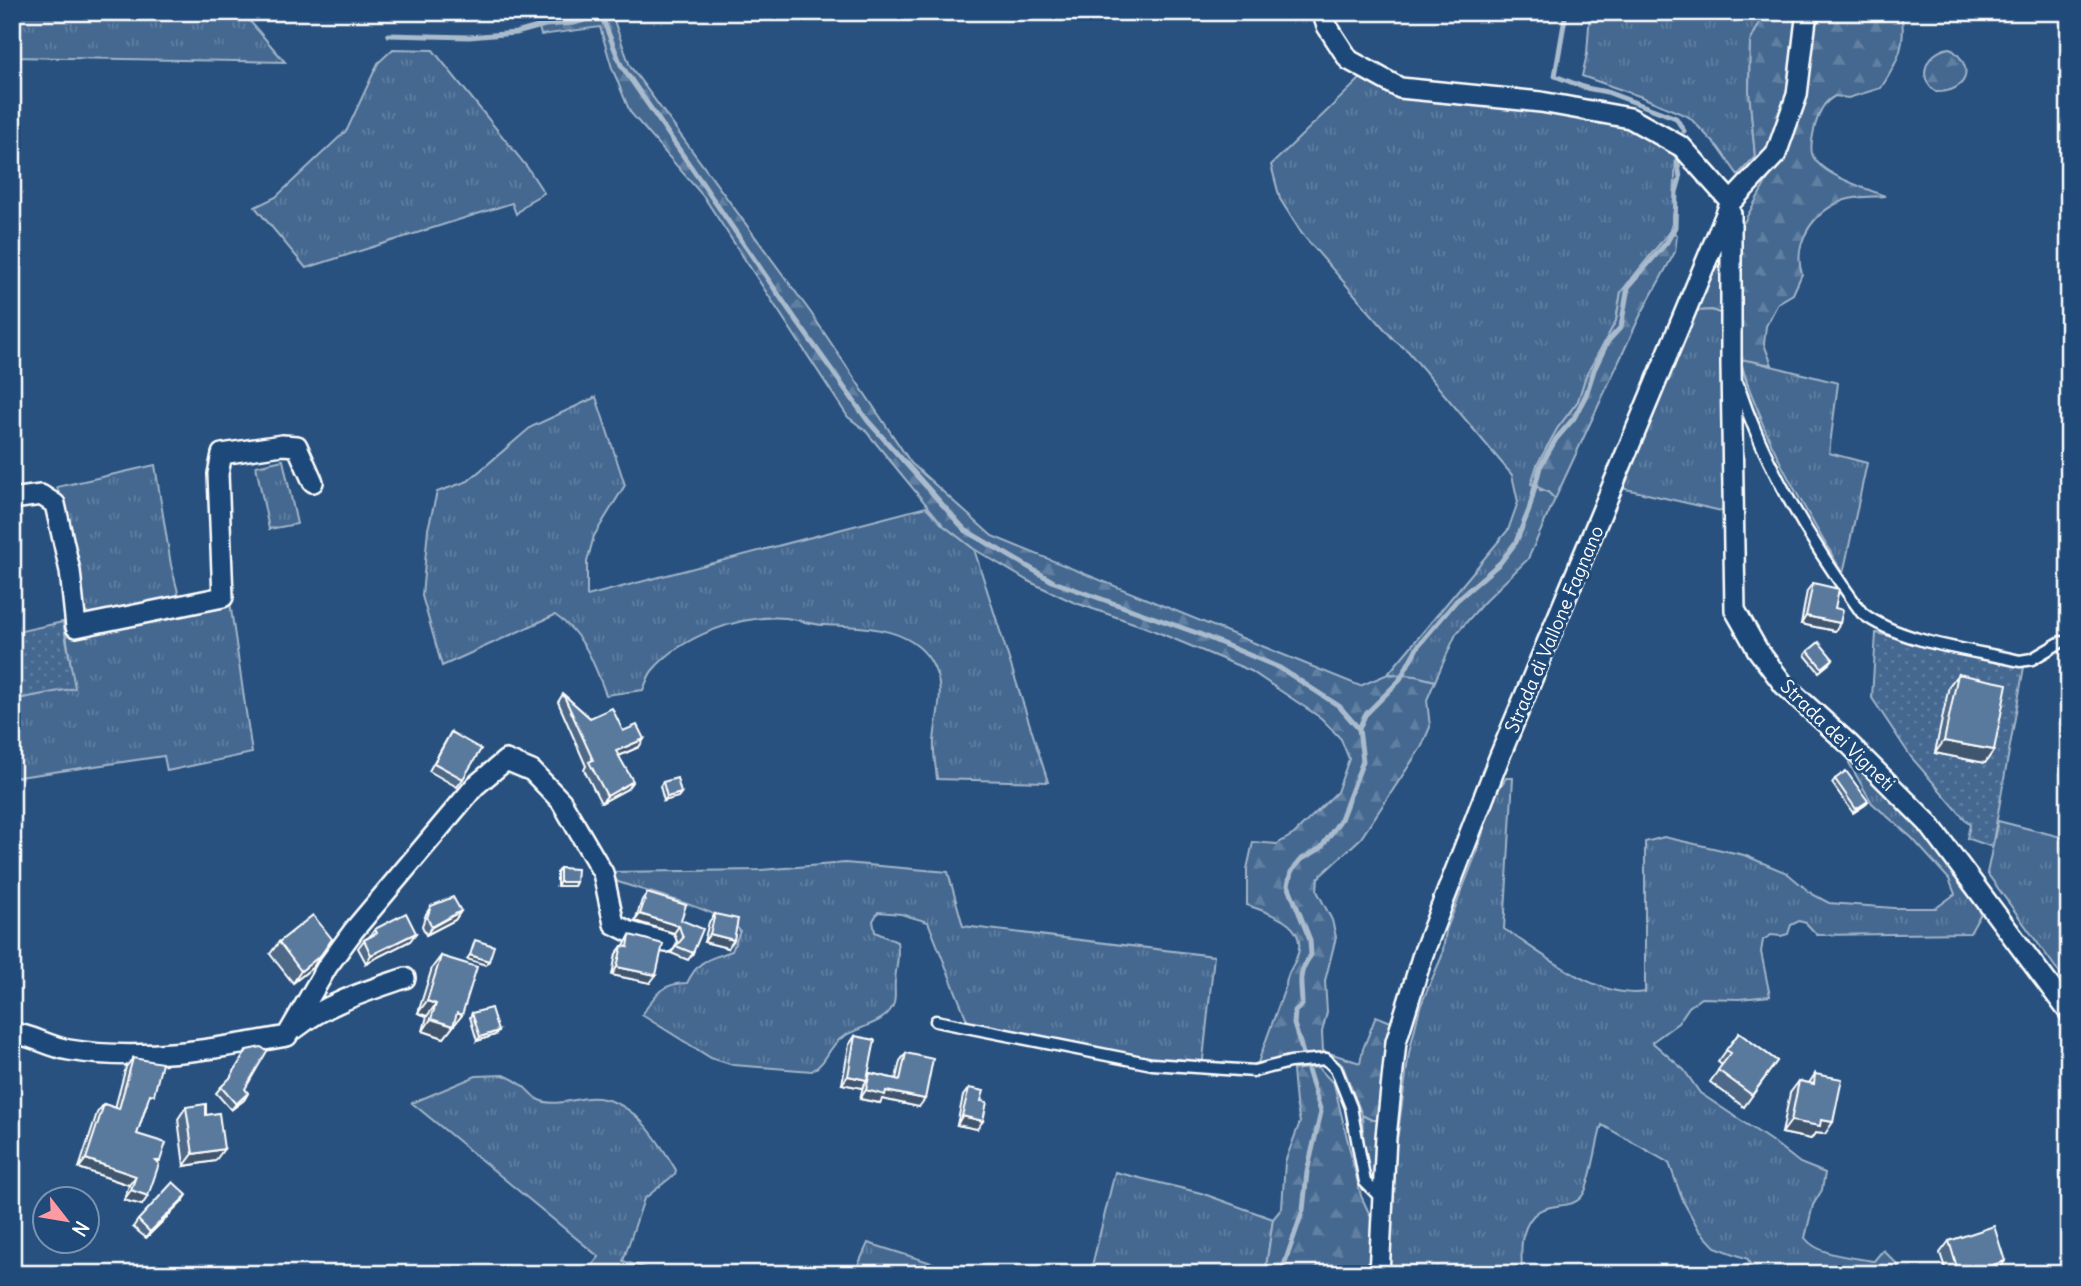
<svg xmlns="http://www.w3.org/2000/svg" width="2081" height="1286" viewBox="0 0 2081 1286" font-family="Delius,sans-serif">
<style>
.grass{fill:url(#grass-tufts);stroke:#a2b4c8;stroke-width:2}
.forest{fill:url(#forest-firs);stroke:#a2b4c8;stroke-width:2}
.park{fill:url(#park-dots);stroke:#a2b4c8;stroke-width:2}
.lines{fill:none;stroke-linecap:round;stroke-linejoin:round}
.stream{stroke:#aabbcd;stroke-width:5}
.lane-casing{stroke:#fff;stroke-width:15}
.street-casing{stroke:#fff;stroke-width:24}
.lane{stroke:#1f4a7a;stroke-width:10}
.street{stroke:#1f4a7a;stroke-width:19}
.wall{fill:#4d6987;stroke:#fff;stroke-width:2}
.shaded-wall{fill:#3f556e;stroke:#fff;stroke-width:2}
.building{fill:#5a7a9d;stroke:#fff;stroke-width:2}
.labels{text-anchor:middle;stroke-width:6;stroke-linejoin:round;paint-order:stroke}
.street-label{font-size:19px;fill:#fff;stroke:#1f4a7a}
</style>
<defs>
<pattern id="grass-tufts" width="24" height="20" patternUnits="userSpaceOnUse" patternTransform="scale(1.75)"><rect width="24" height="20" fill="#446890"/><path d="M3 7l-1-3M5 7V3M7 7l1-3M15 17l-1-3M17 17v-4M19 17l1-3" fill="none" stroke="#607fa1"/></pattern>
<pattern id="forest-firs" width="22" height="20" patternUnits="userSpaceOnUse" patternTransform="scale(1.75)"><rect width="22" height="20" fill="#446890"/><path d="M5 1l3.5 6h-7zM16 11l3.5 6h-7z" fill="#607fa1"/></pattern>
<pattern id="park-dots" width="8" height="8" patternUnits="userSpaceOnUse" patternTransform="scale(1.75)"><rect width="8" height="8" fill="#446890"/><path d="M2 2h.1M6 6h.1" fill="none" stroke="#607fa1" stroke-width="1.8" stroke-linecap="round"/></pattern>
</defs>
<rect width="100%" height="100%" fill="#28517f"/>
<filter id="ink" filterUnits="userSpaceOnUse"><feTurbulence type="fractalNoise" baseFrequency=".0143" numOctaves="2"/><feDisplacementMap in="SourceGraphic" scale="14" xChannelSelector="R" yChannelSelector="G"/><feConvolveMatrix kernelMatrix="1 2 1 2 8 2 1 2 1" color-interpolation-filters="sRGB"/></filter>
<g filter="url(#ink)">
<path class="grass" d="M12,12H242L285,62L12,57Z
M1590,12H1771L1762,18L1750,42L1749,90L1755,157L1738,175L1718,147L1689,117L1642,97L1582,76L1587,54Z
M393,49L433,50L527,167L544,193L530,201L516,214L512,203L306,268L255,207L276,197L347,130L378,63Z
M1366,73L1632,122L1676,148L1674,209L1671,230L1621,292L1616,321L1586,376L1578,401L1557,429L1540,490L1548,492L1555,499L1528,559L1484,602L1456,634L1435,681L1415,676L1388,674L1508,530L1518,502L1512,475L1408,351L1394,340L1302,234L1280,199L1271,165Z
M1712,310L1722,314L1730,513L1617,487L1691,311Z
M1740,358L1838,383L1829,453L1867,463L1843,574C1803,505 1760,436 1740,358Z
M596,397L625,485L594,536L587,562V596L926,507L943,525L974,549L1048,782L937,779C936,767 933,754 934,742C936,710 948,690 930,660C908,625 858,627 823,625C810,624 799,620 786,618C742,614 681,636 652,671C648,676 646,684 643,690L606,695C594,663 584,634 555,615L442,666L422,596L428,529L437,492L468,481L531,427Z
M283,460L297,524L269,529L256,466Z
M155,465L171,565L180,600L83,622L75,548L57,487Z
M230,602L252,753L167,771L164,756L12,778V700L74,688L66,634Z
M1849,752L1926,830L1984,908L1970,933L1817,935L1806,923L1799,921L1791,925L1788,934L1781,936L1771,935L1763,940L1761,952L1770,996L1739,999L1701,998L1689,1007L1678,1023L1652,1042L1684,1070L1700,1093L1776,1144L1800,1163L1825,1173L1822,1190L1813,1205L1805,1238C1819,1256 1852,1257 1874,1261L1883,1250L1898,1265V1274H1753L1748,1259L1715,1247L1699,1230L1683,1201L1669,1163L1602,1125C1596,1143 1592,1179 1584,1193C1570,1218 1535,1190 1523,1236C1520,1247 1522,1262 1522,1274H1384L1395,1154L1409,1053L1420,1007L1442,956L1446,931L1476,854L1495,795L1506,778H1513L1504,929C1543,954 1598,1000 1645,992V842L1664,837L1744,855L1787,873L1812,894L1829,903L1894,908H1936L1955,894L1949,879L1912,838L1872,803L1849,763Z
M1998,821L2069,839V986L1987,873Z
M845,863L948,872L963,926L1214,956L1202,1069L969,1025L928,922L901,914L878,912L873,921L875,932L897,942C900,957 896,966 895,981C894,988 896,996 894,1003C887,1025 856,1026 840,1039C827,1050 827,1062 812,1071L733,1065L711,1058L642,1015C655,995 661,983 687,983C699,959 707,960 732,951L740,931C728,912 643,891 618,882L609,872L761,870Z
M504,1075C511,1078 517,1081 523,1086C528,1090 533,1097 539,1100C554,1107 573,1099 588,1098C631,1095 657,1138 676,1170L675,1174L644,1199L623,1261L662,1274H585L599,1257L412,1103L476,1076Z
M1362,1115L1372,1120H1383L1377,1186L1365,1168Z
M1115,1172L1201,1193L1273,1219L1265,1274H1090Z
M868,1243L967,1274H854Z"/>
<path class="forest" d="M590,12H611L630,66L811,313L911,463L992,536L1360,686L1388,674L1415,676L1435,681L1427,700L1430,727L1422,746L1361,838L1318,878L1317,891L1332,920L1336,937L1325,981L1327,1012L1322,1032L1323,1051L1360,1063L1363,1049L1376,1016L1396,1024L1383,1120H1372L1362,1115L1342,1064L1329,1058L1255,1071L1286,985C1287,972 1291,971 1296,959C1311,925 1272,914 1247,905V869L1253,842L1277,844L1294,834L1337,792L1349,759L1341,739L1321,718L1251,671L1145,627L1073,602L1028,581L974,549L943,525L865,430L848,417L704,197L630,112L612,68L600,27L541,35L538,24Z
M1771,12H1808L1781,126L1759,165L1738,175L1755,157L1749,90L1750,42L1762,18Z
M1815,12H1901C1907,44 1898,62 1881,88L1848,98L1835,96C1822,103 1819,113 1815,126C1813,134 1810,146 1812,153C1816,173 1867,189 1885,196C1872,197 1857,196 1845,200C1814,211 1792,242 1802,274L1793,294L1778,303L1766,326L1764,344L1772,365L1740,359L1747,384L1761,417L1745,416L1727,387L1722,314L1712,310L1691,311L1705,283L1724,258L1780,157Z
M1950,48C1976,67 1968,92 1936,92C1915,77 1927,51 1950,48Z
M1671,230L1677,235L1675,252L1640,316L1555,499L1548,492L1531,484L1537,465L1557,429L1578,401L1586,376L1616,321L1621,292Z
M1318,1067L1334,1084L1361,1196L1377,1230L1375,1274H1265L1273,1219L1282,1208L1285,1162L1300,1122L1296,1103L1293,1070Z"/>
<path class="park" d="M63,622L75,688L12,700V633Z
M1876,633L2024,667L1992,847L1967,838L1970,825L1911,757L1872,698Z"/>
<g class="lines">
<path class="stream" d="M600,12L621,65L796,320L868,421L965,530L1054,582L1197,633L1280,668L1339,706L1359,729
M1566,12L1555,76L1586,88L1607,92L1676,118L1684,131
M388,35L469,37L516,33L545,25L574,23L602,15
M1281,1274L1303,1210L1307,1172L1321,1112L1294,1024L1295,1011L1302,1005C1302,983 1296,975 1311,955L1310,940L1288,885L1291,872L1302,859L1321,848L1341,819L1363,761L1359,729L1365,715L1399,681L1418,646L1457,600L1500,563L1516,542L1529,510L1540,467L1556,439L1574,418L1586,395L1594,370L1608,341L1621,327L1628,287L1667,242L1675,227L1676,192L1680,178L1677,157"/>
<defs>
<path id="lane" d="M1738,385C1765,467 1811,543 1862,613C1901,643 1972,650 2020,661L2032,659L2061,642
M936,1021L1152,1064L1254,1071L1290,1062L1326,1059L1336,1069L1351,1107L1365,1182L1382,1199"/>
<path id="street" d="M1322,12L1327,26L1349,60L1400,88L1541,102L1630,118L1682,147L1731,202
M1731,214V365L1735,610L1757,649L1784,685L1850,745L1928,823L2069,1012
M12,499L41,495L55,504L70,571L76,627L223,597L218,474L222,454L282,445L297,446L313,482
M296,1028C327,1003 367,991 405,978
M12,1033C32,1035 49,1047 69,1050C142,1062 215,1049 287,1036L327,967L354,930L475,786L506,760L532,771L561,801L603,873L614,924L630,932L666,942
M1379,1274L1386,1137L1396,1042L1423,954L1499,758L1731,202L1776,154L1797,95L1806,19L1811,12"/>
</defs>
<use href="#lane" class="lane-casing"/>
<use href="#street" class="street-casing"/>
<use href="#lane" class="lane"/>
<use href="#street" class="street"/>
</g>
<path class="wall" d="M1813,583L1835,608V631L1801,624L1807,591Z
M1808,651L1833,659L1830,663L1819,672L1805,655Z
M1958,674L1994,750L1985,763L1935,753L1949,686Z
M563,694L590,718L644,739L639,747L619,756L627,789L601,803L584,770L586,766L558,702Z
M451,732L463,779L457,787L429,771Z
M1835,779L1868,801L1865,805L1853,813L1832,783Z
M663,782L681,793L678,797L664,801L660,786Z
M560,868L576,882L574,886H557V872Z
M647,893L681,920L693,953L688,960L671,953L678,944L674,933L635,921L642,900Z
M431,906L461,911L455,920L426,935L422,926L426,914Z
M715,914L728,948L704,942L709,922Z
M375,929L416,933L410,941L366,963L358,948L364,940L369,937Z
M630,935L650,983L612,975L616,954L622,946H624Z
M279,942L313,967L293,983L270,954Z
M441,956L462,1015L444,1038L423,1031L427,1016L418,1013L432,968Z
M472,1013L495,1035L477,1041L470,1017Z
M1739,1033L1777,1061L1744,1107L1710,1082L1722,1065L1718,1062Z
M855,1036L868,1075L870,1073L896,1079L900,1061L906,1053L919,1107L882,1099L880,1103L860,1099L863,1086L862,1088L842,1084L849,1045Z
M247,1050L245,1089L248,1093L244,1100L231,1110L216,1093L221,1087L229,1080Z
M133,1058L147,1104L137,1134L158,1164L142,1205L124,1200L129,1185L79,1168L97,1113L104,1104L115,1108L126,1067Z
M1815,1074L1825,1134L1815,1133L1811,1139L1782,1133L1790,1093L1799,1081L1809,1083Z
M969,1088L977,1129L957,1125L963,1096Z
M186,1107L206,1115L215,1161L184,1166L178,1119Z
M187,1195L182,1202L146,1238L133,1227L138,1220Z
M1949,1241L1997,1273L1947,1274L1940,1253Z"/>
<path class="shaded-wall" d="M1806,616L1840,623L1835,631L1801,624Z
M644,739L639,747L611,759L616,751Z
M1944,741L1994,750L1985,763L1935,753Z
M633,781L627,789L601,803L607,796Z
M681,793L678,797L664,801L667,797Z
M1868,801L1865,805L1853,813L1856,809Z
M560,882H576L574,886H557Z
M461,911L455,920L426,935L432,927Z
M640,914L679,926L674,933L635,921Z
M416,933L410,941L366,963L371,955Z
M710,934L734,940L728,948L704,942Z
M321,955L313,967L293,983L301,971Z
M470,955L489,961L486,965L467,959Z
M617,967L656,975L650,983L612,975Z
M427,1001L436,1004L427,1016L418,1013Z
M457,1013L462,1015L444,1038L423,1031L431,1019Z
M498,1031L495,1035L477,1041L480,1037Z
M848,1076L867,1080L862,1088L842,1084Z
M866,1090L886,1091L925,1099L919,1107L882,1099L880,1103L860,1099Z
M248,1093L244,1100L231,1110L236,1104Z
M962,1116L983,1121L977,1129L957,1125Z
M1821,1120L1833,1122L1825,1134L1815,1133L1811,1139L1782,1133L1791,1121Z
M224,1149L215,1161L184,1166L193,1154Z
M86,1159L136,1176L129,1185L79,1168Z
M131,1190L148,1196L142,1205L124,1200Z
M187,1195L182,1202L146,1238L150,1232Z
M2005,1261L1997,1273L1994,1274H1966Z"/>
<path class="building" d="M1813,583L1839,589L1835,608L1843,610L1840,623L1806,616Z
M1819,642L1833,659L1822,668L1808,651Z
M1958,674L2007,684L1994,750L1944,741Z
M563,694L590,718L612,708L623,731L637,725L644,739L616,751L633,781L607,796L589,762L593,760Z
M451,732L481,749L463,779L434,763Z
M1846,771L1868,801L1856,809L1835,779Z
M677,778L681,793L667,797L663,782Z
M560,868L577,869L576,882H560Z
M647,893L686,905L681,920L703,929L693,953L676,946L683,938L679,926L640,914Z
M453,897L461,911L432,927L427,918L431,906Z
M406,913L416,933L371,955L364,940L377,933L375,929Z
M715,914L738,919L734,940L710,934Z
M313,915L332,939L321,955L301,971L279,942Z
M630,935L663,944L656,975L617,967L622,946L628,947Z
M475,940L494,946L489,961L470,955Z
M441,956L477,967L462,1015L457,1013L453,1026L431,1019L436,1004L427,1001Z
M491,1008L498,1031L480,1037L472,1013Z
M1739,1033L1777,1061L1752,1095L1718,1070L1731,1053L1726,1050Z
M855,1036L875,1040L867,1080L848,1076Z
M261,1047L267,1051L245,1089L248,1093L236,1104L221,1087L230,1078L247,1050Z
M906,1053L933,1059L925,1099L886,1091L885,1095L866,1090L870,1073L900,1080Z
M133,1058L162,1063L154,1095L150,1094L137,1134L166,1143L160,1161H156L159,1164L148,1196L131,1190L136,1176L86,1159L104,1104L119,1109Z
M1815,1074L1842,1079L1833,1122L1821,1120L1820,1126L1791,1121L1799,1081L1814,1084Z
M969,1088L984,1091L981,1101L987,1102L983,1121L962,1116Z
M206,1104V1115L219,1113L224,1149L193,1154L186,1107Z
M173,1182L187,1195L150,1232L138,1220Z
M1994,1226L2005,1261L1966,1274H1959L1949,1241Z"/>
</g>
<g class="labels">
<g class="street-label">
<text transform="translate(1554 629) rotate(-67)" y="7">Strada di Vallone Fagnano</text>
<text transform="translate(1838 735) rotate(44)" y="7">Strada dei Vigneti</text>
</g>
</g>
<rect width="2081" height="1286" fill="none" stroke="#1f4a7a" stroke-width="42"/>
<rect x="21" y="21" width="2039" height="1244" fill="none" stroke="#fff" stroke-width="2.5" filter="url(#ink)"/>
<g transform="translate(66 1220) rotate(121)"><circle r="33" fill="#1f4a7a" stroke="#7992af" stroke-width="2"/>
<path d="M0-5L12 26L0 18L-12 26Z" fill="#ff9aa2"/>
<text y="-10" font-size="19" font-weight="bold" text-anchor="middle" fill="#ffffff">N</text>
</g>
</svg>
